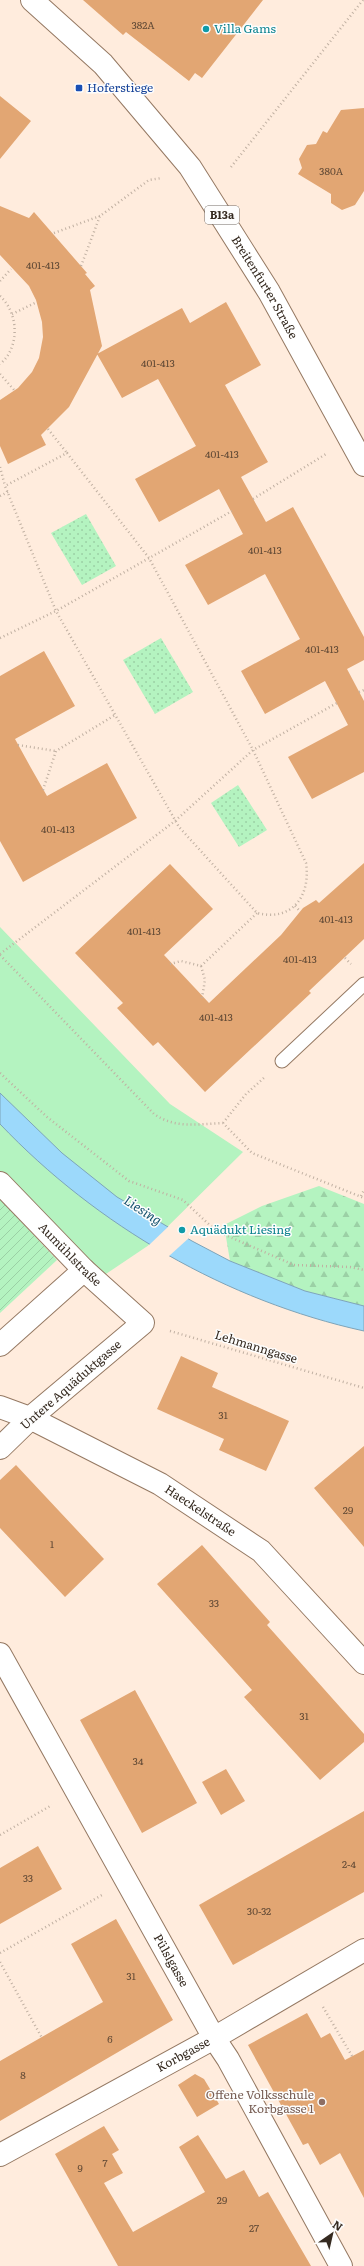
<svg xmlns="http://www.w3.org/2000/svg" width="364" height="2266" viewBox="0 0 364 2266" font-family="Literata,serif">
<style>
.grass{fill:#b4f3c0}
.forest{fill:url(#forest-firs)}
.park{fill:url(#park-dots)}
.garden{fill:url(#garden-furrows)}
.water{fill:#9cd9fb;stroke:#7da4b9}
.pier{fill:#ffecdd}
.building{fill:#e2a673}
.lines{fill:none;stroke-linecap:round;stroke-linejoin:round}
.service-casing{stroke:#957963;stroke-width:15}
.minor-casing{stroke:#957963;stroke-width:24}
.primary-casing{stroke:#957963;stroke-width:24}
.path{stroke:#c0b0a2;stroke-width:2.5;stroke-dasharray:1 3;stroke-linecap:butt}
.service{stroke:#fff;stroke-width:13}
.minor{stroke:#fff;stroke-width:22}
.primary{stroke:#fff;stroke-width:22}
.culture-dot{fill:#0f9aa8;stroke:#fdfdfd;stroke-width:1.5}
.transit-dot{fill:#1a4fb4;stroke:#fdfdfd;stroke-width:1.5}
.education-dot{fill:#8d6e63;stroke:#fdfdfd;stroke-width:1.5}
.labels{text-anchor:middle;stroke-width:3;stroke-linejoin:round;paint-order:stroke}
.number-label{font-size:10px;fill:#604935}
.shield{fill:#fdfdfd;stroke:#716962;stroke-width:1}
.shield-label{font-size:11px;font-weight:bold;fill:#352a20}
.culture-label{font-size:12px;fill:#0d838f;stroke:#fdfdfd;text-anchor:start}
.transit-label{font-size:12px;fill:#164399;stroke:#fdfdfd;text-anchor:start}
.street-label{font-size:12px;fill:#352a20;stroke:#fdfdfd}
.education-label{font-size:12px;fill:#785e54;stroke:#fdfdfd;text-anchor:end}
.water-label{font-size:13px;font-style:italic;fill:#14526e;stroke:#fdfdfd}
</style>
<defs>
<pattern id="forest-firs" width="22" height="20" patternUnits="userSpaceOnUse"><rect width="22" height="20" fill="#b4f3c0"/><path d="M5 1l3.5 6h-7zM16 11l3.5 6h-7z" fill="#9bd0a5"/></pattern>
<pattern id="park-dots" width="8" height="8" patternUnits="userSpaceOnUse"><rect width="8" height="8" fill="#b4f3c0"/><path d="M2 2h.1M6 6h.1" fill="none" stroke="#9bd0a5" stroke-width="1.8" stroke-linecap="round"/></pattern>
<pattern id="garden-furrows" width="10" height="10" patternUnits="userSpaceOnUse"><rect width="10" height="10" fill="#b4f3c0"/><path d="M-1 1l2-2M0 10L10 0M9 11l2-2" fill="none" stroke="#9bd0a5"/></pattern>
</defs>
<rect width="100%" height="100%" fill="#ffecdd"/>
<path class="grass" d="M0,927L170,1104L243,1152L149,1245L97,1280L0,1183Z"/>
<path class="forest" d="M319,1186L364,1204V1306L305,1291L230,1261L224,1225L262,1206Z"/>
<path class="park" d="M86,514L116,566L82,585L51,533Z
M161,638L193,692L155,714L123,660Z
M238,785L267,830L239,847L211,803Z"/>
<path class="garden" d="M0,1199L57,1260L0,1313Z"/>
<path class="water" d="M0,1093L62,1153L117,1197L192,1241L230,1261L305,1291L364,1306V1331C227,1301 97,1226 0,1124Z"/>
<path class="pier" d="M170,1225L190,1237L168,1257L148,1246Z"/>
<path class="building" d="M83,0H263L202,78L195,73L189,81L126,32L123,35Z
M0,96L31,121L0,159Z
M364,108V191L355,205L342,210L331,203V194L298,174L302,168L299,159L307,145L316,144L323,131L327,133L341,110Z
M0,206L29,218L34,212L87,273L85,274L95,286L90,290L102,346L69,407L41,435L46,445L8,464L0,446V400L18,388L32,372L39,358L43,337L42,322L36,300L29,286L0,255Z
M226,302L261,365L225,385L268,462L241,477L266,522L293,507L364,637V660L347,669L364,701V772L312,799L288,757L348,725L325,681L265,714L241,671L300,639L265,574L208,605L185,565L243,534L219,489L159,522L135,479L196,446L158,379L122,398L97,354L182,308L190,323Z
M44,651L75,706L15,739L31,768L47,796L107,763L137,818L23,882L0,841V676Z
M364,863V939L309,991L311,993L205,1092L158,1042L153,1046L117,1008L123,1003L75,953L170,864L213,909L164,955L209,1003L281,935L303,908L316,900L319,903Z
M181,1356L218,1373L212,1387L289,1421L266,1471L219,1450L224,1439L157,1409Z
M364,1446V1547L314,1488Z
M16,1465L104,1559L65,1597L0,1528V1480Z
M202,1545L270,1622L267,1625L364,1734V1742L320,1780L244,1697L252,1690L157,1584Z
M135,1690L197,1803L142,1833L80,1720Z
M226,1769L245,1801L221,1815L202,1782Z
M364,1811V1892L233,1965L199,1905Z
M38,1846L62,1889L0,1924V1868Z
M116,1919L173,2020L0,2121V2061L103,2002L71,1944Z
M307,2013L321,2038L330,2033L345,2060L364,2050V2198L340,2153L320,2165L308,2143L303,2145L248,2045Z
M195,2074L204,2079L219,2104L197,2117L178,2085Z
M104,2126L119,2150L112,2154L123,2173L104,2183L133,2232L205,2192L179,2147L198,2135L226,2179L244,2170L259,2197L268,2192L311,2266H118L55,2154Z"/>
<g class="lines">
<defs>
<path id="service" d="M282,1061L364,984"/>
<g id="minor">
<path id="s1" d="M0,1183L84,1270L143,1323L36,1413L0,1448"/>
<path d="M0,1345L84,1270"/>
<path id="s2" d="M0,1407L30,1418L160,1484L261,1551L364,1663"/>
<path id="s3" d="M0,1654L214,2038L228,2059L341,2266"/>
<path id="s4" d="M0,2155L214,2038L364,1950"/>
</g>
<g id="primary">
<path id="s5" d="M32,0L103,64L190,167L269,292L364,465"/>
</g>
</defs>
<use href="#service" class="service-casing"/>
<use href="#minor" class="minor-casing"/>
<use href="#primary" class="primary-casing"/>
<path class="path" d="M231,167L363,0
M54,233L100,216
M81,266L100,216L149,180L162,178
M0,281L11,269
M0,296C19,313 20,348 0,364
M12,314L37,302
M0,374L15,391
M48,429L67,453
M67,453L149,558L253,750L306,863C311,896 292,922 257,913L179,827L56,611L5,486Z
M0,467L5,486
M0,496L8,492
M253,499L326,454
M0,638L56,611L232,511
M359,692L364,690
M18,745L56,751
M43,790L56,751L115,715
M295,906L300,911
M0,954L175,821L253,750L337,703
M0,955L154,1114C176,1129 197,1124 223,1123L252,1153L364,1198
M345,958L351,964
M170,964L181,961L201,966L257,913
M201,966L205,980L202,998
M0,1073L47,1117L129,1181L183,1200L216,1231L294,1265L350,1267L364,1270
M223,1123L246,1094L266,1076
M361,1196L364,1190
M170,1331L364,1388
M0,1835L52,1805
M0,1953L102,1895
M0,1962L42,2038
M323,2007L352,2056"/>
<use href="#service" class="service"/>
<use href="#minor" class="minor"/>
<use href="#primary" class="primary"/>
</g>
<g class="culture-dot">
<circle cx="206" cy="29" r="4"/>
<circle cx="182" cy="1230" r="4"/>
</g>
<rect class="transit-dot" x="75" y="84" width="8" height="8" rx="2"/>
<circle class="education-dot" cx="322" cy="2102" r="4"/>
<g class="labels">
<g class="number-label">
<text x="143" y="29">382A</text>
<text x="331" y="175">380A</text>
<text x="43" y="269">401-413</text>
<text x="158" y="367">401-413</text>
<text x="222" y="458">401-413</text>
<text x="265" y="554">401-413</text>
<text x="322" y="653">401-413</text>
<text x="58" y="833">401-413</text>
<text x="336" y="923">401-413</text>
<text x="144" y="935">401-413</text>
<text x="300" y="963">401-413</text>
<text x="216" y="1021">401-413</text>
<text x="223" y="1419">31</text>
<text x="348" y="1514">29</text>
<text x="52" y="1548">1</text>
<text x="214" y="1607">33</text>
<text x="304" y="1720">31</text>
<text x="138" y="1765">34</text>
<text x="349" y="1868">2-4</text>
<text x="28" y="1882">33</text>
<text x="259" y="1915">30-32</text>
<text x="131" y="1980">31</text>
<text x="110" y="2043">6</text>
<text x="23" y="2079">8</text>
<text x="105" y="2167">7</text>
<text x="80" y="2172">9</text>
<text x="222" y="2204">29</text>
<text x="254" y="2232">27</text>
</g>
<rect class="shield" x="205" y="206" width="34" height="18" rx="3"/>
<g class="shield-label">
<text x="222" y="219">B13a</text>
</g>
<g class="culture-label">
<text x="214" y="33">Villa Gams</text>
<text x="190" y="1234">Aquädukt Liesing</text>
</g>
<g class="transit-label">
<text x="87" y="92">Hoferstiege</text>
</g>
<g class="street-label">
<text dy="4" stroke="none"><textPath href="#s5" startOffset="372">Breitenfurter Straße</textPath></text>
<text dy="4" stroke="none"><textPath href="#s1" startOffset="100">Aumühlstraße</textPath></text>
<text transform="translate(256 1347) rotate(17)" y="4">Lehmanngasse</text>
<text transform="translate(71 1385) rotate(-41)" y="4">Untere Aquäduktgasse</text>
<text dy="4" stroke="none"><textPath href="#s2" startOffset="226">Haeckelstraße</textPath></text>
<text dy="4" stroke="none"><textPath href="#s3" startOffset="351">Pülslgasse</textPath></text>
<text dy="4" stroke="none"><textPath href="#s4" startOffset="209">Korbgasse</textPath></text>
</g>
<g class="education-label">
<text x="314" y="2099">Offene Volksschule<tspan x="314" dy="14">Korbgasse 1</tspan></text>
</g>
<g class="water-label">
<text transform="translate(143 1210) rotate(33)" y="5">Liesing</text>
</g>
</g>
<g transform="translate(332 2234) rotate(34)" stroke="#fdfdfd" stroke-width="3" paint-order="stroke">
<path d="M0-3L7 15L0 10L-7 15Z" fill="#352a20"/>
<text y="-6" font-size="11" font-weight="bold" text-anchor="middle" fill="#352a20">N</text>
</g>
</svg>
